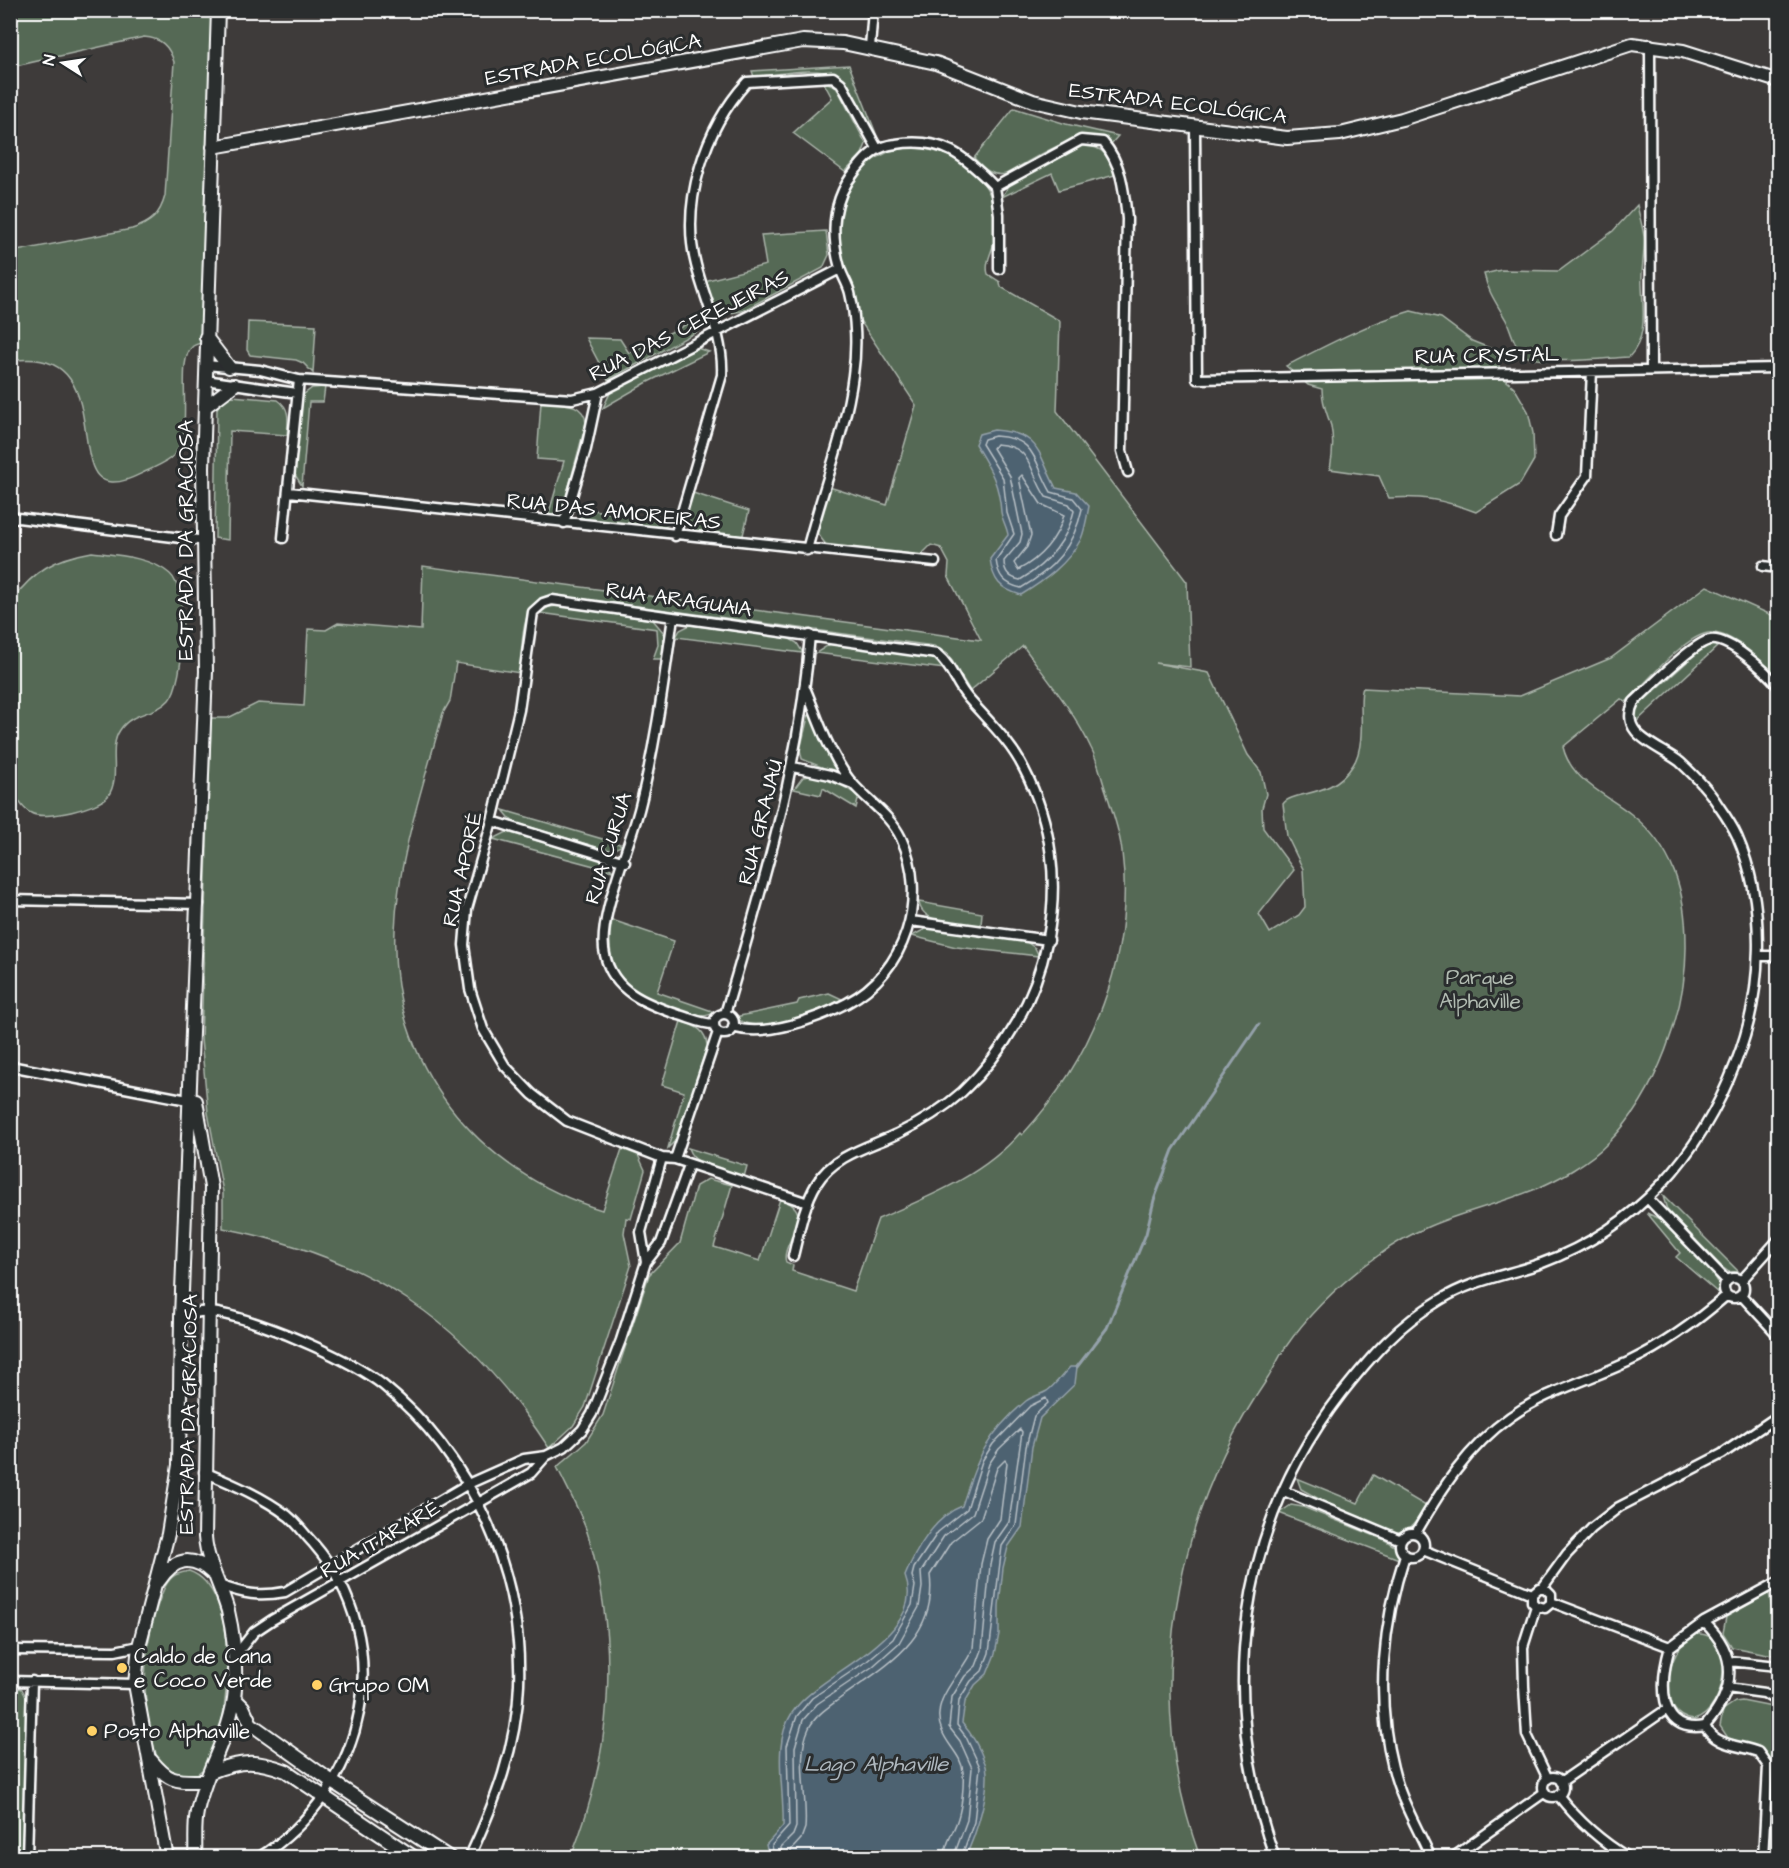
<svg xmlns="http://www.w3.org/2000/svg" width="1789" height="1868" viewBox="0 0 1789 1868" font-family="'Architects Daughter',sans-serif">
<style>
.green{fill:#556954;stroke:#aab4aa;stroke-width:1.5}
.water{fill:#4d6271;stroke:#94a1aa;stroke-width:1.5}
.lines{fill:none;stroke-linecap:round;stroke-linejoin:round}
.shore{stroke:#b8c0c6;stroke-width:1.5}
.stream{stroke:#94a1aa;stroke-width:3}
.street-casing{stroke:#fff;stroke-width:13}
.secondary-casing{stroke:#fff;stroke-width:16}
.street{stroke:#2a2d2e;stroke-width:8}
.secondary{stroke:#2a2d2e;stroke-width:12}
.poi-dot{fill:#ffd166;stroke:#2a2d2e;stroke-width:2}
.labels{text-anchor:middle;stroke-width:6;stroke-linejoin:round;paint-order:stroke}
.street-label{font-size:21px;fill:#fff;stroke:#2a2d2e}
.park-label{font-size:21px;fill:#b2bcb2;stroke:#2a2d2e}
.poi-label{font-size:21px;fill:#fff;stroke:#2a2d2e;text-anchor:start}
.water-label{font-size:22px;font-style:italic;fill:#afb8bf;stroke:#2a2d2e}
</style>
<rect width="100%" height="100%" fill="#3e3b3a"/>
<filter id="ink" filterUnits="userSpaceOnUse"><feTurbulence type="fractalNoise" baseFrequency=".0167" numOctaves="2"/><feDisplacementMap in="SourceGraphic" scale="12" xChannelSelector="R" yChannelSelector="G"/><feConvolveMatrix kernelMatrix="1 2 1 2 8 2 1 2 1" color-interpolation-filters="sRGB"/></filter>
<g filter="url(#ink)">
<path class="green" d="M10,11H220L205,341C202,343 196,344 193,346C173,362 197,432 173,456C167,462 157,466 149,470C137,475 125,483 111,482C64,479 116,344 11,361V252L132,229C151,223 160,215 165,196L174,62C169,46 161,38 144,37L11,67Z
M849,65L877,136C865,125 859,106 852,91C836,59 783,74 754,77L752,71Z
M823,81L835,86L839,92L866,144L862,154L845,172L793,133L832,98Z
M1014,108L1066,124L1118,136L1111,144C1084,122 1033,160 1006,174C992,177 984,169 974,158Z
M1082,146C1103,145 1110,157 1115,175L1059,190L1052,173L1002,197L1010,184Z
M907,148C956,147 1001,180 996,234C995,247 984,262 988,274L1000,282L1001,287L1060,321L1057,411L1187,582L1190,667L1155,663L1209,673L1248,755L1261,772L1266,794L1262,808L1263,828L1294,870L1259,914L1270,933L1299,915L1305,907L1303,869L1287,836L1283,804C1292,790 1332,799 1353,765C1368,742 1357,698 1363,688L1520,696L1611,658L1707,586L1778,618V676C1763,662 1730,630 1708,633C1683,637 1645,684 1626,702L1621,699L1563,747C1571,781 1606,794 1631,814C1673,847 1686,892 1686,944C1687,1010 1656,1095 1609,1142C1590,1162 1558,1180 1533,1190C1478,1212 1428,1218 1379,1255C1344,1280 1309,1313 1285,1348C1278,1358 1274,1369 1268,1378C1172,1518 1141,1696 1200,1857H571C612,1755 620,1644 589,1538C582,1514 568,1490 557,1467L586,1442L603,1415L649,1275L680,1243L696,1186L708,1179L732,1185L714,1247L760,1261L780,1199C821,1212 779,1243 786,1262L793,1265L792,1271L853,1291L878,1219C928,1197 983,1176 1020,1133L1022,1135C1092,1060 1135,956 1122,852C1120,831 1112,811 1106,791C1101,777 1098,761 1091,748C1074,711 1047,679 1023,646L970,691L948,654L934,646L554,595C518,599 523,645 520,673L456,663L450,701L443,713C424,784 398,856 395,930C389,1064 477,1172 602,1210L622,1149L638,1155L645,1170L631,1219L626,1218L624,1233L631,1266L585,1407L573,1426L549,1448C466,1321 371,1257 223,1228V1192L208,1113L201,1039L211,718H228L258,703L304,706L308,629L326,630L338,623L421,630L423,566L981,640L948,576L949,563L941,548L931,545L920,556L827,546L817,533L829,487L887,505L916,405L859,319L839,243L838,213L848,185L867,163L890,151Z
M1637,205C1639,215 1643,227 1644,237C1645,253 1641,269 1642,285C1643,310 1648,337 1629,357C1609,358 1535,366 1522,354C1513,344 1512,332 1506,320C1497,304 1488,292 1484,274L1501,270L1559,271L1613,231Z
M826,231L829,255L823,268L742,311L725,314L713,308L704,281L766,265L761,235Z
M1411,311L1441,318L1472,341L1492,349L1497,356L1501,376L1514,387L1528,411L1533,433L1534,460L1520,484L1476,512C1444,500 1424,496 1389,498L1379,476L1330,469C1333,454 1334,441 1331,426C1327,413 1322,404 1322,389L1308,385L1286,366C1327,345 1366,324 1411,311Z
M705,315L700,330L608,380L586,338L620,339L629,353Z
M248,322L316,325L313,373L303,363L296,360L250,355L247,350Z
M697,348L709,352L646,383L603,408L611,391L689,349Z
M325,387L323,402H309L302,486L294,473L300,405L303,395L312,388Z
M232,396L278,400C291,409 288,421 287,435L230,431L228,540L215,538L217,409L221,401Z
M541,402C559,404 584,400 586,423L565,501L559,511L548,516L564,461L537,459Z
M693,493L749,511L742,539L697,532C683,521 688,508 693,493Z
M575,507L671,523L661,529L590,522L580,517Z
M92,552C116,555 151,557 170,574C189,590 185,681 169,700C156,715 132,711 120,730C107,749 122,776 108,796C99,808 44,821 31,813C20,808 15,793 11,784V601C35,570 53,559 92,552Z
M558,606L653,620L664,633L662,659H653L658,645L657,629L540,613L549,607Z
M690,625L788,638L797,643L803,653L676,637L680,630Z
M830,644L934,657L945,669L816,653Z
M1707,644L1719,645L1635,723L1634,715L1639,705Z
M809,713L827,751L843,776L802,759L800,750Z
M814,775L838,783L859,796L856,808L823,788L821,795L794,789L803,777Z
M503,810L623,845L612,850L603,849L513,822Z
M507,832L601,859L613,871L493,839Z
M919,902L982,913L981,925C963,923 922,926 919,902Z
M612,920L674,941L657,992L715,1012C703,1020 691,1014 679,1010C632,996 601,975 612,920Z
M927,928L1025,941L1035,948L1039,956L956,947L912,936Z
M829,993L842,999C820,1011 756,1038 735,1017L797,1004L799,1000Z
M681,1021C695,1026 706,1029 707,1046L678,1138L668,1148L684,1092L662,1085Z
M688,1148L747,1166L744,1177C726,1171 694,1168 688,1148Z
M1663,1196L1739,1272H1729L1722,1267L1667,1210Z
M1647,1213L1662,1220L1714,1275L1719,1284L1718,1293L1676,1257L1680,1253Z
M1373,1475L1426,1506C1416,1520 1411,1536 1391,1531L1320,1502L1321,1500L1301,1489L1297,1478L1358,1503Z
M1291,1505L1303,1507L1385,1540L1396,1547L1399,1559L1279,1513Z
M189,1571C241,1589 230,1713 213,1754C208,1766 200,1774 188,1779L161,1768C141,1717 140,1659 157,1607C161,1596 165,1581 175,1575C179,1573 185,1572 189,1571Z
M1769,1593L1778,1640V1656L1732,1647L1723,1633L1726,1617Z
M1695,1634C1736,1630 1729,1710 1694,1720C1654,1716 1665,1649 1695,1634Z
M11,1685L22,1689L27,1699L22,1857H11Z
M1742,1701L1772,1707L1778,1712V1857H1768L1772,1771C1768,1743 1749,1746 1728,1738L1720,1726L1723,1710L1735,1702Z"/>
<path class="water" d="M994,430C1042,433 1037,453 1056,488L1076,492L1089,506C1087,517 1085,530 1081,539C1068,564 1044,581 1021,595C1000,589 993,581 990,559L1008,535C1007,527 1002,520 1001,512C999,482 990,469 975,444L979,434Z
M1070,1367H1077L1075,1384L1040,1418L1032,1447L1022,1527L1008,1547L1003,1568L999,1606V1634L995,1654L987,1674L975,1685L965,1702L962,1723C972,1734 980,1749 985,1763C993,1784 975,1838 965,1857H769L766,1845L783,1826C785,1790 771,1745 792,1713C819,1671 929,1638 905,1576C915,1551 935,1516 962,1506C977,1458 986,1435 1026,1401C1033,1396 1040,1395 1047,1391C1055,1385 1062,1375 1070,1367Z"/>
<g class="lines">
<path class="shore" d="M995,436C1038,438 1033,462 1051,492L1073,498L1082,509C1074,546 1054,569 1021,588C1004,584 998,576 996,560L1014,534L1007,513L1003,478L982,444L984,439Z
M996,444C1034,446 1028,471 1046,497L1069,504L1074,511C1067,542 1047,564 1020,580C1009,578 1004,572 1004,561L1020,542L1022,534L1010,476L993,448Z
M1022,475L1041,504L1064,515C1058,538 1040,559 1018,570L1014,563L1027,547L1031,535L1019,478Z
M774,1858L772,1845L789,1826L787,1746L797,1716L812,1698L867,1661L893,1639L912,1605L915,1586L912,1576L914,1568L938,1532L967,1509L982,1461L993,1444L1030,1406L1046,1398L1048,1403L1034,1416L1026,1447L1016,1525L1002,1546L989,1653L982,1671L971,1681L959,1700L957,1725L966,1737L980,1767L974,1822L961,1858
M782,1858L781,1847L793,1835L796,1827L795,1747L803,1720L817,1704L872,1667L899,1643L919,1607L922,1587L921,1572L944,1536L973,1513L989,1464L999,1449L1020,1429L1022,1432L1009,1522L995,1542L990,1565L982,1650L976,1666L965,1676L952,1697L949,1727L960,1741L972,1768L967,1820L953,1858
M791,1858V1850L801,1839L805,1828C808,1797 795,1758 809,1728C815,1716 827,1708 838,1700C883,1667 938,1640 930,1575L951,1542L981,1518L997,1468L1005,1460L1007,1463L1000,1519L987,1539L981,1564L973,1648C963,1674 928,1699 942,1731C947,1745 962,1756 963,1772C964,1786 962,1805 958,1818C954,1832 945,1843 944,1858"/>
<path class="stream" d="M1077,1367L1107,1328L1146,1234L1154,1200L1173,1150L1259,1024"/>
<defs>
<path id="street" d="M1650,44L1651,370
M870,47L873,10
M1195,127L1197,379L1778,368
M995,187L999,214V269
M206,365L260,370L299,380L572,399L598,393L840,269
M205,380L297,393
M289,492L935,562
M10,517L206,541
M564,523L586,449L598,393
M1556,535L1559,516L1587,476L1592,371
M675,536L722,375C724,337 705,301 696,265C680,203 705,128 747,82L833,77L841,83L877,148
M283,538L299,380
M807,550C821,494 846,431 853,375C857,349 856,318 850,293C848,284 842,276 840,268C830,232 832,199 856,170C868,155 877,146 896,144C942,137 964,155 995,187L1081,140L1103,142C1122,164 1124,190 1127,219L1122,451L1128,472
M1763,566L1778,568
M673,617C664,680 656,743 640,806C631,844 596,920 605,955C613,992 647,1004 679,1015C690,1018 702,1024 714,1024
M793,767L830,775L853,784
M492,821L625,862
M10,900L199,904
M911,921L1049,940
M1758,956H1778
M725,1014C762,889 800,766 810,635
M714 1024a10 10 0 1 1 20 0a10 10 0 1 1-20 0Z
M733,1027C765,1038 819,1018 847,1003C906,972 929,897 901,838C890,815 869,802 853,784C845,775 838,763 833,753C822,734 815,711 806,690
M10,1066L193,1101
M675,1159L718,1032
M1649,1200L1727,1281
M793,1256C799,1232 804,1204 817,1183C834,1155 869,1147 897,1134C920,1123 943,1109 962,1092C1050,1010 1081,878 1024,769C1010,741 988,721 968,698C955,683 952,666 937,654L552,600L543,603L533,612L519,710L492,821L467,909L464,945L470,989L483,1029L505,1066L532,1094L567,1121L662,1158L675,1159L808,1203
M646,1262L641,1232L662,1158
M1724 1288a10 10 0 1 1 20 0a10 10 0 1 1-20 0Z
M1741,1281L1778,1240
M1741,1295L1778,1335
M181,1317C190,1314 199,1311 208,1312C234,1313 287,1334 311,1345C336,1356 361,1368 383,1385C471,1456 523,1571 519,1684C517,1746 495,1803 469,1858
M204,1472C233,1484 263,1497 288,1516C298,1524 305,1535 313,1543C400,1643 367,1790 258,1858
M1284,1491L1401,1540
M1400 1545a12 12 0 1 1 24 0a12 12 0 1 1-24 0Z
M1416,1533C1441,1489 1468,1447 1510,1417C1546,1391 1590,1380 1630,1361C1666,1344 1697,1321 1727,1295
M1423,1550L1532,1594
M1405,1555C1383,1622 1375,1698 1393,1768C1400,1799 1418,1829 1431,1858
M219,1585C243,1594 259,1597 285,1592L468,1484L524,1459L546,1456L564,1447L582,1430L592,1414L621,1340L646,1262L661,1243L689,1165
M1543,1587L1567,1554L1592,1528L1619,1507L1722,1454L1778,1416
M1551,1602L1670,1647
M1536,1606L1545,1608L1551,1603V1594L1545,1588H1539L1532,1594V1602L1536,1606L1523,1647L1524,1686L1527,1735L1548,1779
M1704,1622C1739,1655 1736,1690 1705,1726C1655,1735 1661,1678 1670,1647Z
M1704,1622L1778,1582
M10,1650L115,1651L139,1646
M235,1656L254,1632L272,1620L503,1489L531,1473L546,1456
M1729,1661L1778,1666
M10,1681L135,1684
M1727,1688L1764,1693L1778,1702
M1705,1726C1715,1746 1739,1745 1758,1752L1768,1766L1763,1858
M1543 1787a10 10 0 1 1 20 0a10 10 0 1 1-20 0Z
M1561,1782L1667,1709
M1558,1795C1579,1822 1600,1841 1629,1858
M27,1858L32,1681
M1275,1858C1217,1698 1237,1528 1342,1393C1372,1355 1398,1325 1440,1300C1472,1280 1508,1275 1542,1263C1637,1228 1700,1156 1736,1062C1763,994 1767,904 1737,836C1732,825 1725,815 1718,805C1709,790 1693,774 1680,762C1660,746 1617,735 1634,702C1648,689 1694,642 1710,640C1729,637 1767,672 1778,686
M1452,1858L1545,1792"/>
<path id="secondary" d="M213,147L803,41L843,43L936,63L1033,101L1081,112L1287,138L1340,134L1402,119L1632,44L1683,51L1778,81
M206,337L229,367
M205,407L234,385
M159,1581C174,1558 192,1554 213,1574
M234,1698L243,1707L251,1724L331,1781L450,1858
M151,1760C171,1784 176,1781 206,1781
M211,1772C242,1760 256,1760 286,1771L415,1858
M167,1858L135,1684L139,1646L168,1534L179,1465L181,1317L206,671L203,467L218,10
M195,1858C196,1843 194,1826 197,1812C205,1769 232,1734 235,1689C236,1663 234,1636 228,1611C221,1586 207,1563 205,1537L211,1187L196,1101"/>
</defs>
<use href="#street" class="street-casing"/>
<use href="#secondary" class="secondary-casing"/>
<use href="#street" class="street"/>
<use href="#secondary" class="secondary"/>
</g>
</g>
<g class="poi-dot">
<circle cx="122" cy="1668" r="6"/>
<circle cx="317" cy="1685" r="6"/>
<circle cx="92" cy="1731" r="6"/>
</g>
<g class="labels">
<g class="street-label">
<text transform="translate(593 59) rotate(-10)" y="7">ESTRADA ECOLÓGICA</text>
<text transform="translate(1178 103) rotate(7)" y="7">ESTRADA ECOLÓGICA</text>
<text transform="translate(689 325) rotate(-27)" y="7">RUA DAS CEREJEIRAS</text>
<text transform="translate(1487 355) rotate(-1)" y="7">RUA CRYSTAL</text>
<text transform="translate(614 511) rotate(6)" y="7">RUA DAS AMOREIRAS</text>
<text transform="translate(186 540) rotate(-90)" y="7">ESTRADA DA GRACIOSA</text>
<text transform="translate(679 599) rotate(8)" y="7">RUA ARAGUAIA</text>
<text transform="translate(760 822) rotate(-76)" y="7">RUA GRAJAÚ</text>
<text transform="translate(608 848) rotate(-73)" y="7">RUA CURUÁ</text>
<text transform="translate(462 869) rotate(-77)" y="7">RUA APORÉ</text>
<text transform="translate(188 1414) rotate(-89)" y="7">ESTRADA DA GRACIOSA</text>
<text transform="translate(380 1539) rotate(-30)" y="7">RUA ITARARÉ</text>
</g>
<g class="park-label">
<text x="1480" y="984">Parque<tspan x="1480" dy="24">Alphaville</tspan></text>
</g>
<g class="poi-label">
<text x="134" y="1663">Caldo de Cana<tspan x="134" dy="24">e Coco Verde</tspan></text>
<text x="329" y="1692">Grupo OM</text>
<text x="104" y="1738">Posto Alphaville</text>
</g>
<g class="water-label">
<text x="876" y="1771">Lago Alphaville</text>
</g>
</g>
<rect width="1789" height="1868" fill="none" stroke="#2a2d2e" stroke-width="36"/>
<rect x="18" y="18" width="1753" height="1832" fill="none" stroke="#fff" stroke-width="2" filter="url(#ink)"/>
<g transform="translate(63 63) rotate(282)" stroke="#2a2d2e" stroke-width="4.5" paint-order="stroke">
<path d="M0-4.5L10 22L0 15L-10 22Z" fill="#ffffff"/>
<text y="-9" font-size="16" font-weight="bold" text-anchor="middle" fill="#ffffff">N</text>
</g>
</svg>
